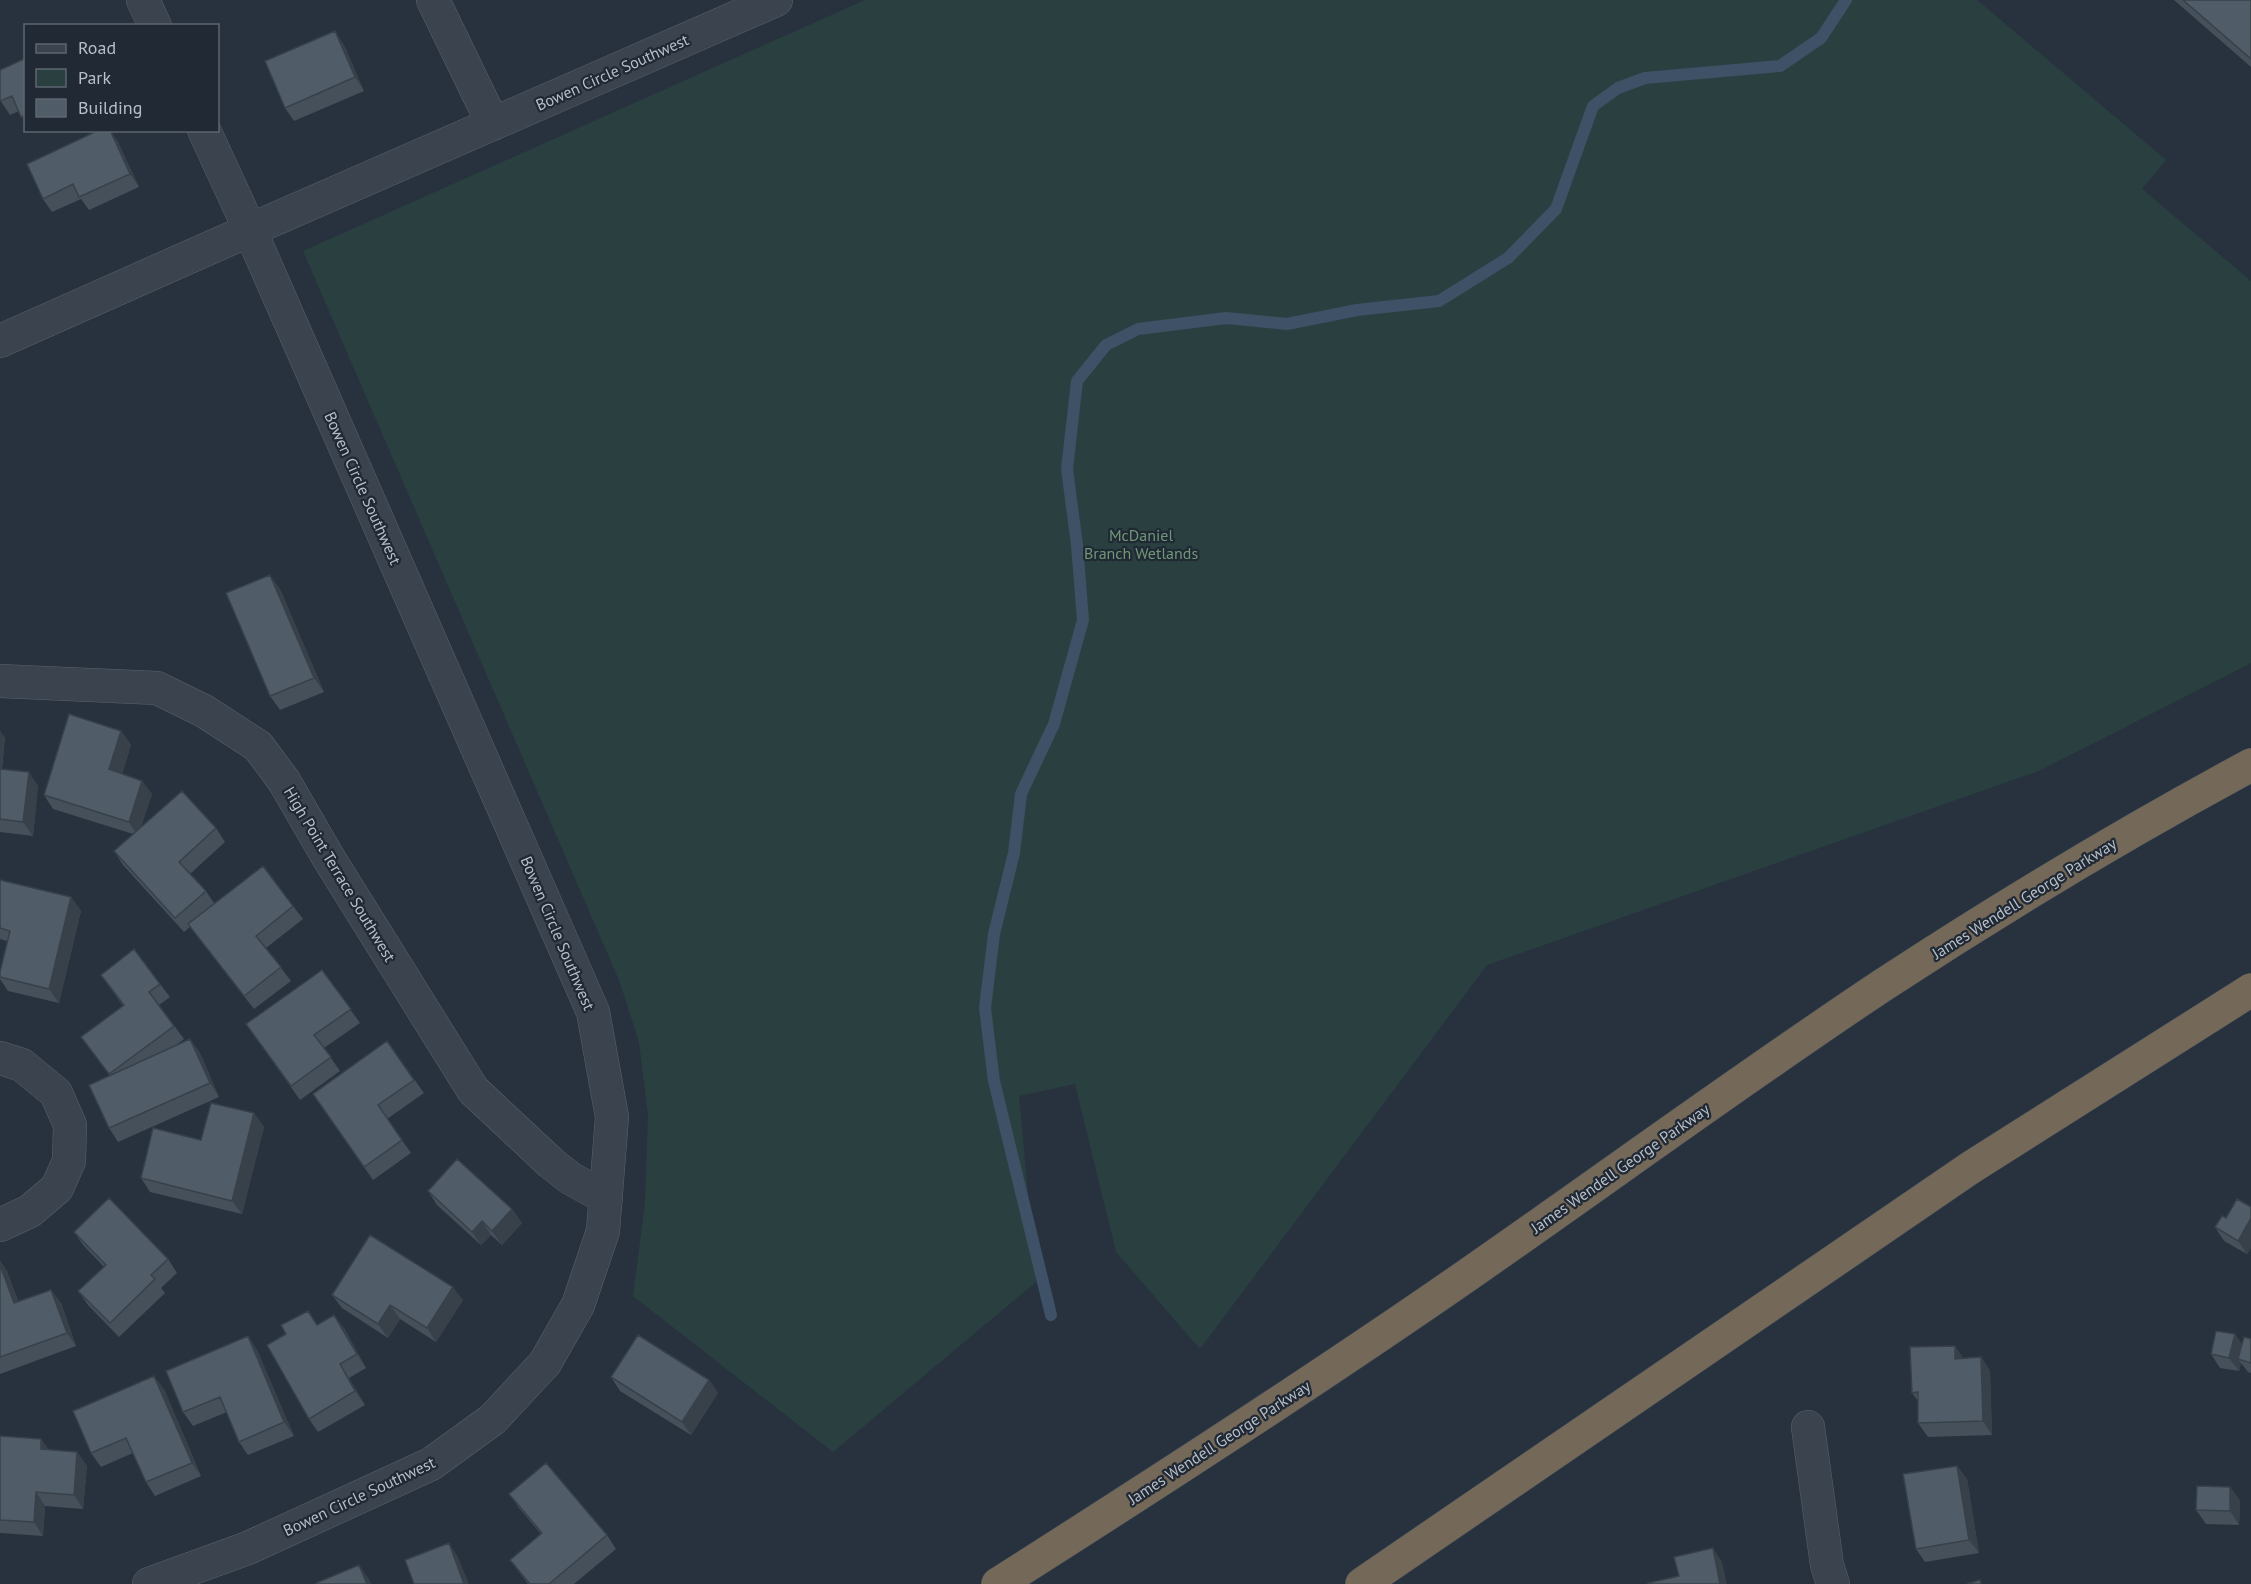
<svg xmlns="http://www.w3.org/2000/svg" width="2251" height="1584" viewBox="0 0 2251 1584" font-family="'PT Sans',sans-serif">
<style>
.green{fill:#2a4040}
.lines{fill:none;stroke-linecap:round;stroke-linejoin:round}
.stream{stroke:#3e5166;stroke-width:12}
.minor-casing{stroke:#59626c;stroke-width:34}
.highway-casing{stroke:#464f59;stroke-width:34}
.minor{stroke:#3b444e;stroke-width:33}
.highway{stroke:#746859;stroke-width:33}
.wall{fill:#45505a}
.shaded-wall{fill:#38414a}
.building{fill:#505d69;stroke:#38414a;stroke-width:1.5}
.labels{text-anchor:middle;stroke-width:4.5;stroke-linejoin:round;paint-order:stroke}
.street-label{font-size:16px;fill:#b7bfc9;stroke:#202934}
.park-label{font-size:16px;fill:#709877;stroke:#202934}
</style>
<rect width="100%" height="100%" fill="#27323e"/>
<path class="green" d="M865,0H1977L2166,160L2142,189L2251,281V663L2041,770L1487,965L1200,1349L1116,1252L1075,1084L1019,1096L1036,1282L833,1452L633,1296L645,1203L648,1115L639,1042L619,980L303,251Z"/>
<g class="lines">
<path class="stream" d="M1051,1315L994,1081L985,1008L994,934L1014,853L1021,794L1054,724L1083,620L1077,545L1067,469L1077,381L1106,345L1138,329L1226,318L1287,324L1357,310L1439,301L1508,258L1556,209L1593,106L1618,88L1645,78L1780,66L1821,38L1846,0"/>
<defs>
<path id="minor" d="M143,0L155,26
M433,0L493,124
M204,130L250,230L776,0
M0,341L250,230L593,1012L612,1117L603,1231L578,1305L545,1363L493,1419L431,1464L248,1548L149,1584
M0,681L157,688L204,711L258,746L284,781L328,857L473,1090L551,1163L570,1178L606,1198
M0,1058L22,1065L56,1093L70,1125L69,1161L57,1188L30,1211L0,1225
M1808,1427L1827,1565L1833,1584"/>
<path id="highway" d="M998,1584C1157,1483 1315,1381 1469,1274C1607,1178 1743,1078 1883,985C2002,907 2125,833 2251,765
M1362,1584L1970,1168L2251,990"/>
</defs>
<use href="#minor" class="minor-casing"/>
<use href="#highway" class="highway-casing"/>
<use href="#minor" class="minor"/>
<use href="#highway" class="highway"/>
</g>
<path class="wall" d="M2174,0H2251V67Z
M344,45L364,91L294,121L285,108Z
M26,58V123L19,111L10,115L0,100Z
M117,140L139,187L89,210L81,199L52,212L43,199Z
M280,589L324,692L280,710L270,696Z
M0,731L5,738L2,769L38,786L33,836L0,832Z
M121,731L131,745L122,774L142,781L152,794L141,827L216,828L225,842L190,874L206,891L214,903L293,906L303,919L266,948L291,981L254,1009L190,927L184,932L123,865L114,851L133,834L53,809L44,795Z
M0,880L71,897L81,911L59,1003L8,991L0,979V972L7,941L0,939Z
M322,970L360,1023L324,1048L340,1071L300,1100L246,1024Z
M101,975L160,984L170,997L159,1005L184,1039L174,1047L190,1039L200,1053L219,1097L118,1142L109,1128L110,1076L81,1037L123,1006Z
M387,1041L424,1093L387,1119L411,1153L373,1180L313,1094Z
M254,1113L264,1127L242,1214L150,1192L141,1178L201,1140Z
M428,1191L512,1209L522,1223L502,1245L491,1235L481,1245L437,1205Z
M2251,1207V1248L2247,1254L2224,1241L2215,1227L2226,1218Z
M74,1232L168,1259L177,1273L161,1288L165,1293L119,1337L88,1305L78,1291L104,1267L83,1245Z
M0,1261L7,1271L18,1301L51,1290L61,1303L76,1346L0,1374Z
M332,1295L463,1300L436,1342L400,1319L388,1338L342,1308Z
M317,1324L344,1328L366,1368L349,1378L365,1405L318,1432L309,1419Z
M2235,1334L2242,1345L2251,1339V1373L2248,1372L2241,1363L2239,1371L2220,1368L2211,1354Z
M248,1336L257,1350L294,1436L248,1455L239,1442L227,1412L193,1426L183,1412Z
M1981,1357L1990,1371L1992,1435L1928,1437L1918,1423V1401L1912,1393L1963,1358Z
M611,1377L709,1380L718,1393L691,1435L620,1391Z
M164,1389L201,1476L155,1496L146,1482L133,1453L101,1467L91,1453Z
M0,1436L41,1439L49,1450L77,1452L87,1466L83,1509L45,1506L43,1536L0,1533Z
M1957,1466L1967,1479L1979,1553L1925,1562L1916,1549Z
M509,1494L607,1535L616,1549L574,1584H528L510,1560L541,1534L519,1508Z
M2240,1500L2239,1525L2206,1524L2196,1510Z"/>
<path class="shaded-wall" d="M335,31L344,45L364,91L355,77Z
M110,130L117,140L139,187L130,174Z
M270,575L280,589L324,692L314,678Z
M0,731L5,738L0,782Z
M121,731L131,745L119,783L109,769Z
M29,772L38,786L33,836L23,822Z
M142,781L152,794L138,836L129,822Z
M71,897L81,911L59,1003L49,989Z
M190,1039L200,1053L219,1097L210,1083Z
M254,1113L264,1127L242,1214L232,1201Z
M512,1209L522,1223L502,1245L492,1231Z
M2251,1218V1248L2247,1254L2238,1241Z
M482,1221L491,1235L481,1245L472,1232Z
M0,1261L7,1271L23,1316L14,1303L0,1265Z
M453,1287L463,1300L436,1342L427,1328Z
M51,1290L61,1303L76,1346L67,1333Z
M390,1305L400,1319L388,1338L378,1324Z
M334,1315L344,1328L366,1368L357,1354Z
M2235,1334L2244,1348L2238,1359L2241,1363L2239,1371L2229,1358Z
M248,1336L257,1350L294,1436L284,1422Z
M1955,1346L1964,1359H1955Z
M1981,1357L1990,1371L1992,1435L1983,1421Z
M340,1364L349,1378L365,1405L355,1391Z
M154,1376L164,1389L201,1476L192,1463Z
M709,1380L718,1393L691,1435L682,1422Z
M41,1439L51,1453L41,1449Z
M77,1452L87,1466L83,1509L74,1495Z
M1957,1466L1967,1479L1979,1553L1969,1540Z
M2230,1487L2240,1500L2239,1525L2230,1511Z
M36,1492L45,1506L43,1536L34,1522Z
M449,1543L458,1557L469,1584H464Z
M1713,1548L1722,1562L1727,1584H1720Z
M359,1565L369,1579L371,1584H367Z"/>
<path class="building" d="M2183,0H2251V59Z
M335,31L355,77L285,108L265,61Z
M26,58V115L21,117L12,96L0,101V70Z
M99,130H110L130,174L79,197L73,184L43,199L27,164Z
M270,575L314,678L270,696L226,593Z
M69,714L121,731L109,769L142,781L129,822L44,795Z
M0,769L29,772L23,822L0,819Z
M182,791L216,828L179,862L206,891L175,918L114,851Z
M263,866L293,906L256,936L281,967L244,996L188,924Z
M0,880L71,897L49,989L0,977V972L10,931L0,928Z
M134,949L160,984L149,992L174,1026L109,1074L81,1037L124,1005L101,975Z
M322,970L351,1009L314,1035L331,1057L291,1086L246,1024Z
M190,1039L210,1083L109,1128L89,1085Z
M387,1041L414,1080L378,1105L402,1140L364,1167L313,1094Z
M211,1103L254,1113L232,1201L141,1178L153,1128L201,1140Z
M457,1159L512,1209L492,1231L482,1221L472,1232L428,1191Z
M109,1198L168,1259L151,1275L155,1279L110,1323L78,1291L106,1265L74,1232Z
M2237,1199L2251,1207V1218L2238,1241L2215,1227L2222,1216L2226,1218Z
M370,1235L453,1287L427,1328L390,1305L378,1324L332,1295Z
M0,1265L14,1303L51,1290L67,1333L0,1357Z
M308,1311L317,1325L334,1315L357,1354L340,1364L355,1391L309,1419L267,1345L286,1334L281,1325Z
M2216,1331L2235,1334L2229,1358L2211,1354Z
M638,1335L709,1380L682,1422L611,1377Z
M248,1336L284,1422L239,1442L220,1397L183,1412L166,1371Z
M2244,1337L2251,1339V1363L2238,1359Z
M1955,1346V1359L1981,1357L1983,1421L1918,1423V1392L1912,1393L1910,1347Z
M154,1376L192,1463L146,1482L126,1438L91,1453L73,1411Z
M0,1436L41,1439V1449L77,1452L74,1495L36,1492L34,1522L0,1520Z
M546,1463L607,1535L549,1584H530L510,1560L542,1533L509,1494Z
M1957,1466L1969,1540L1916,1549L1903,1474Z
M2197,1486L2230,1487V1511L2196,1510Z
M449,1543L464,1584H414L405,1560Z
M1713,1548L1720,1584H1648V1583L1679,1576L1674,1557Z
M359,1565L367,1584H316V1583Z
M1980,1580L1981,1584H1967Z"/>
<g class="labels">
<g class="street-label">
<text transform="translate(612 72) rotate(-24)" y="6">Bowen Circle Southwest</text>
<text transform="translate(363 488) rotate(66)" y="6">Bowen Circle Southwest</text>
<text transform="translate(340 874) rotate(59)" y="6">High Point Terrace Southwest</text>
<text transform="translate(2024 898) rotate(-32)" y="6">James Wendell George Parkway</text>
<text transform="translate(558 933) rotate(67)" y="6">Bowen Circle Southwest</text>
<text transform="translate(1620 1168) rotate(-35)" y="6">James Wendell George Parkway</text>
<text transform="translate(1219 1442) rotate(-33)" y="6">James Wendell George Parkway</text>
<text transform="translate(359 1496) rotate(-25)" y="6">Bowen Circle Southwest</text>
</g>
<g class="park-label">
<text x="1141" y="541">McDaniel<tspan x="1141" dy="18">Branch Wetlands</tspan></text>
</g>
</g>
<rect x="24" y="24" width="195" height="108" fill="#202934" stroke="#5c6570" stroke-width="1.5"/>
<rect x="36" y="44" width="30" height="9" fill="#3b444e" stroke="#5c6570" stroke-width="1.5"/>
<text x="78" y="54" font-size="18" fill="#b7bfc9">Road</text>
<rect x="36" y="69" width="30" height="18" fill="#2a4040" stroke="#5c6570" stroke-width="1.5"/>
<text x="78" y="84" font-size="18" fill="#b7bfc9">Park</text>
<rect x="36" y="99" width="30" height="18" fill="#505d69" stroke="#5c6570" stroke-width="1.5"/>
<text x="78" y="114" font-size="18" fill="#b7bfc9">Building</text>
</svg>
